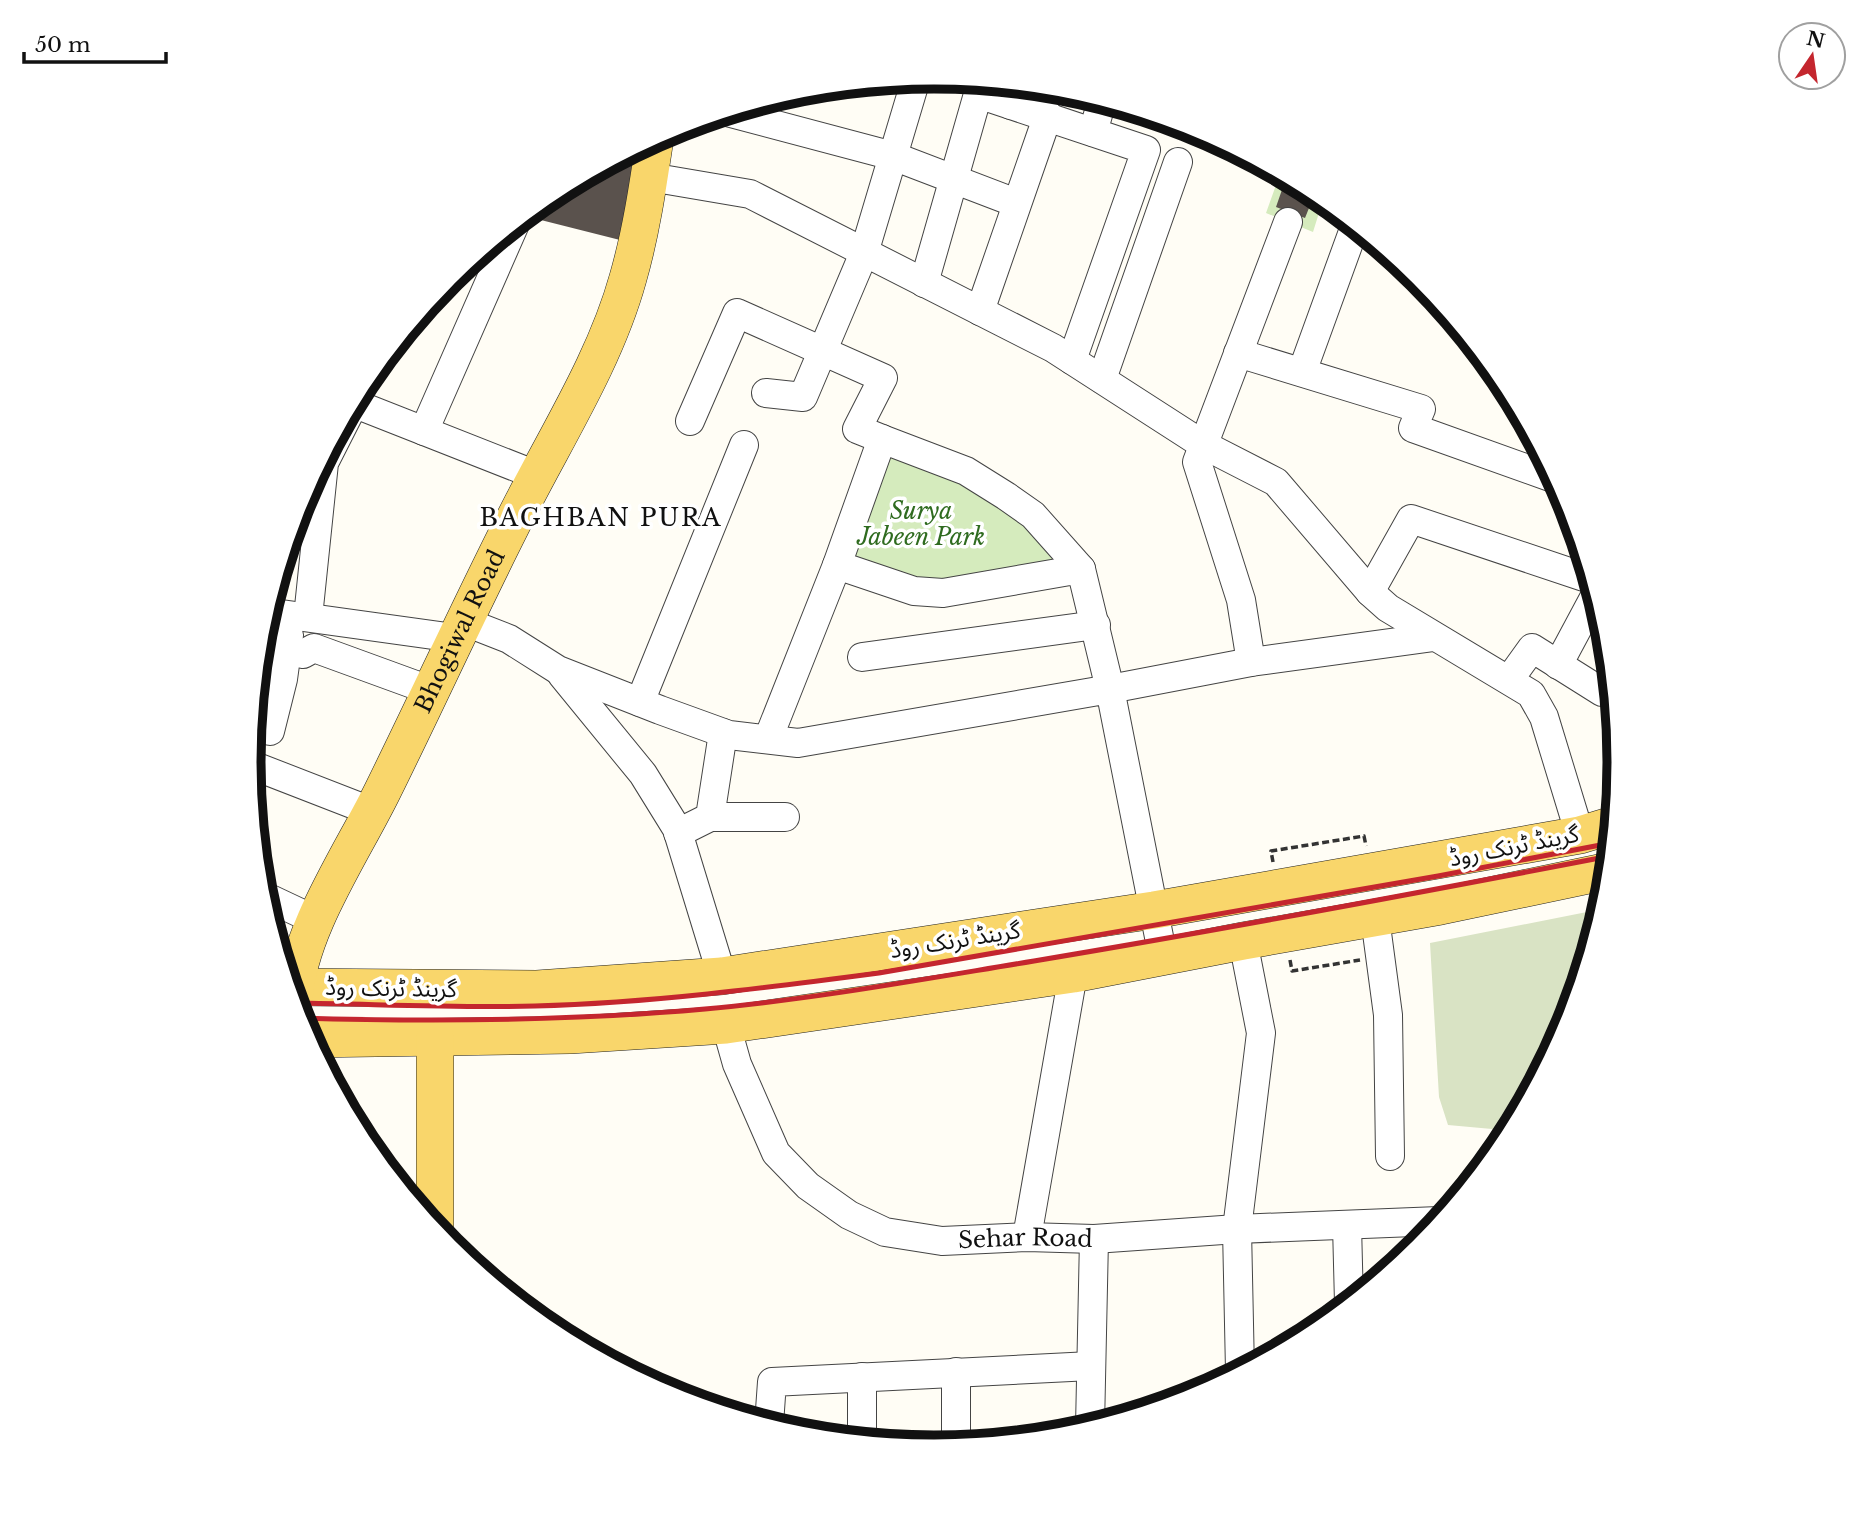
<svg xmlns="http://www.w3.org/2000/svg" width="1868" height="1524" viewBox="0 0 1868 1524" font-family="'Libre Baskerville','Noto Sans Arabic',serif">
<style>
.green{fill:#d5ebbd}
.cemetery{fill:#d9e3c4}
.building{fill:#5a524d}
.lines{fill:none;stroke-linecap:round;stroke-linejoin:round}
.minor-casing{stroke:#444;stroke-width:30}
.major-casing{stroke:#222;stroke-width:38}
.path{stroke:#333;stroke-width:3.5;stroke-dasharray:7 3.5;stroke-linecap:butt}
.minor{stroke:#fff;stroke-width:28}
.major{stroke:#f9d66b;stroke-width:37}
.rail{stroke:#c4262e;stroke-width:5}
.labels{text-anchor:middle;stroke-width:7;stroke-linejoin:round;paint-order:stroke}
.park-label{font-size:23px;font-style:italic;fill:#2f6b1f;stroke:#fff}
.street-label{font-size:23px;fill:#111;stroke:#fff}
.neighbourhood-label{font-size:24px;letter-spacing:2px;fill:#111;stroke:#fff}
.rim{fill:none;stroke:#111;stroke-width:9}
</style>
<rect width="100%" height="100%" fill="#fffdf5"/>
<path class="green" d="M1280,174L1323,200L1313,232L1266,213Z
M882,439L966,471L1081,569L943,593L837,565Z"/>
<path class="cemetery" d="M1602,909L1567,1025L1503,1143L1492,1129L1448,1125L1439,1097L1430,943Z"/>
<path class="building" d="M646,143L624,241L525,216L554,192Z
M1285,181L1315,193L1305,218L1276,207Z"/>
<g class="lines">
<defs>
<g id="minor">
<path d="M1011,105L1146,150L1072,360"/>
<path d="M727,112L893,156L1016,203"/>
<path d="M1093,132L1102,101"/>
<path d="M650,177L750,194L1053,348L1202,444L1276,482L1370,592L1388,608L1531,694L1544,717L1580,835"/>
<path d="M924,283L978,94L1011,105L1016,85"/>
<path d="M980,311L1048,115"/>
<path d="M1238,353L1421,409L1413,428L1556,479"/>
<path d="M1302,372L1355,226"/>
<path d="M1102,379L1178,162"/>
<path d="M766,393L803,397L864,253L916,79"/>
<path d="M353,403L536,475"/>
<path d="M690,421L737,313L883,378L857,429L882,439"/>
<path d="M424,431L515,224"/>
<path d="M837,565L914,591L943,593L1081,569L1110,689L1251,662L1434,637"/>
<path d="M1370,592L1411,519L1584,577"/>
<path d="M267,612L440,636L453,643"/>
<path d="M308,617L324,463L354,404"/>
<path d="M463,621L509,639L558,670L660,710L729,735L798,743L1110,689L1163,957"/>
<path d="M287,651L303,654L314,648L432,691"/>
<path d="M862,657L1096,625"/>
<path d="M1251,662L1241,600L1197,462L1288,222"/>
<path d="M1558,665L1596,594"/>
<path d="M562,675L643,774L677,829L722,976"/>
<path d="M1509,680L1532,648L1602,692"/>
<path d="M640,702L744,445"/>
<path d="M270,731L283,679L289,635"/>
<path d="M768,739L837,565L882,439L966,471L1006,496L1033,515L1081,569"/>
<path d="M257,767L373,812"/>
<path d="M710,817H785"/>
<path d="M678,833L710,817L723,733"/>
<path d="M262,895L315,920"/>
<path d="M1375,918L1388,1015L1390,1156"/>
<path id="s1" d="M726,1025L737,1064L776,1153L808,1186L849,1215L885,1232L942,1241L1027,1237L1094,1239L1237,1229L1439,1221"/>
<path d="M1347,1225L1349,1303"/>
<path d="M1027,1237L1073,974"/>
<path d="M1240,1371L1237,1229L1261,1033L1243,941"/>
<path d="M862,1377V1440"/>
<path d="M769,1424L772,1382L1091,1366"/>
<path d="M1090,1427L1094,1239"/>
<path d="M956,1445V1372"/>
</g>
<g id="major">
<path d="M290,987L537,989L722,976L1154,910L1580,835L1613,825"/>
<path id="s2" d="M294,1000C298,930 353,852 384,788C427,701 467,613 511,526C550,446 604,365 628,278C641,233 648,185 655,138"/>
<path d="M309,1039L570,1035L726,1025L1073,974L1243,941L1441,906L1608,871"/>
<path d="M435,1228V1038"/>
</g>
</defs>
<use href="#minor" class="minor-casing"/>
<use href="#major" class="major-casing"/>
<path class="path" d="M1273,862L1271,851L1364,836L1366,846
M1290,960L1292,971L1360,960"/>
<use href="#minor" class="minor"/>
<use href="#major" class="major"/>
<path class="rail" d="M295,1003C375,1004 454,1008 535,1006C650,1003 765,988 879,973L1438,876L1611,843
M299,1018C434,1022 570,1021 705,1009C815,999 924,979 1034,961C1226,929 1418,893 1610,856"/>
</g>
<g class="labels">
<g class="park-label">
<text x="921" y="519">Surya<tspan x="921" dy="26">Jabeen Park</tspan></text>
</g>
<g class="street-label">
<text dy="8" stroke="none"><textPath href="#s2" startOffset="406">Bhogiwal Road</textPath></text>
<text transform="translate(1514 846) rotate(-11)" y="8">گرینڈ ٹرنک روڈ</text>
<text transform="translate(955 940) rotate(-9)" y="8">گرینڈ ٹرنک روڈ</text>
<text transform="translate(391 988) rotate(1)" y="8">گرینڈ ٹرنک روڈ</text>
<text dy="8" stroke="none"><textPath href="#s1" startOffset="415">Sehar Road</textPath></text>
</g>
<g class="neighbourhood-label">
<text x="601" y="526">BAGHBAN PURA</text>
</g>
</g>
<path d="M0 0H1868V1524H0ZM261 762a673 673 0 1 1 1346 0a673 673 0 1 1-1346 0Z" fill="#fff" fill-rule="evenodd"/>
<path class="rim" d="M261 762a673 673 0 1 1 1346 0a673 673 0 1 1-1346 0Z"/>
<g transform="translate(1812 56) rotate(13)"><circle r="33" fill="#ffffff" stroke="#a0a0a0" stroke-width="2"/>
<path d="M0-5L12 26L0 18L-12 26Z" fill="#c4262e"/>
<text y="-10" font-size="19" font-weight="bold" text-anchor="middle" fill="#111111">N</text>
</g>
<path d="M24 52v10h142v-10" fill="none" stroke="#111111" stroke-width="3.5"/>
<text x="35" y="52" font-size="21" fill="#111111" stroke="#ffffff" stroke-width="5" paint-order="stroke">50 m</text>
</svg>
